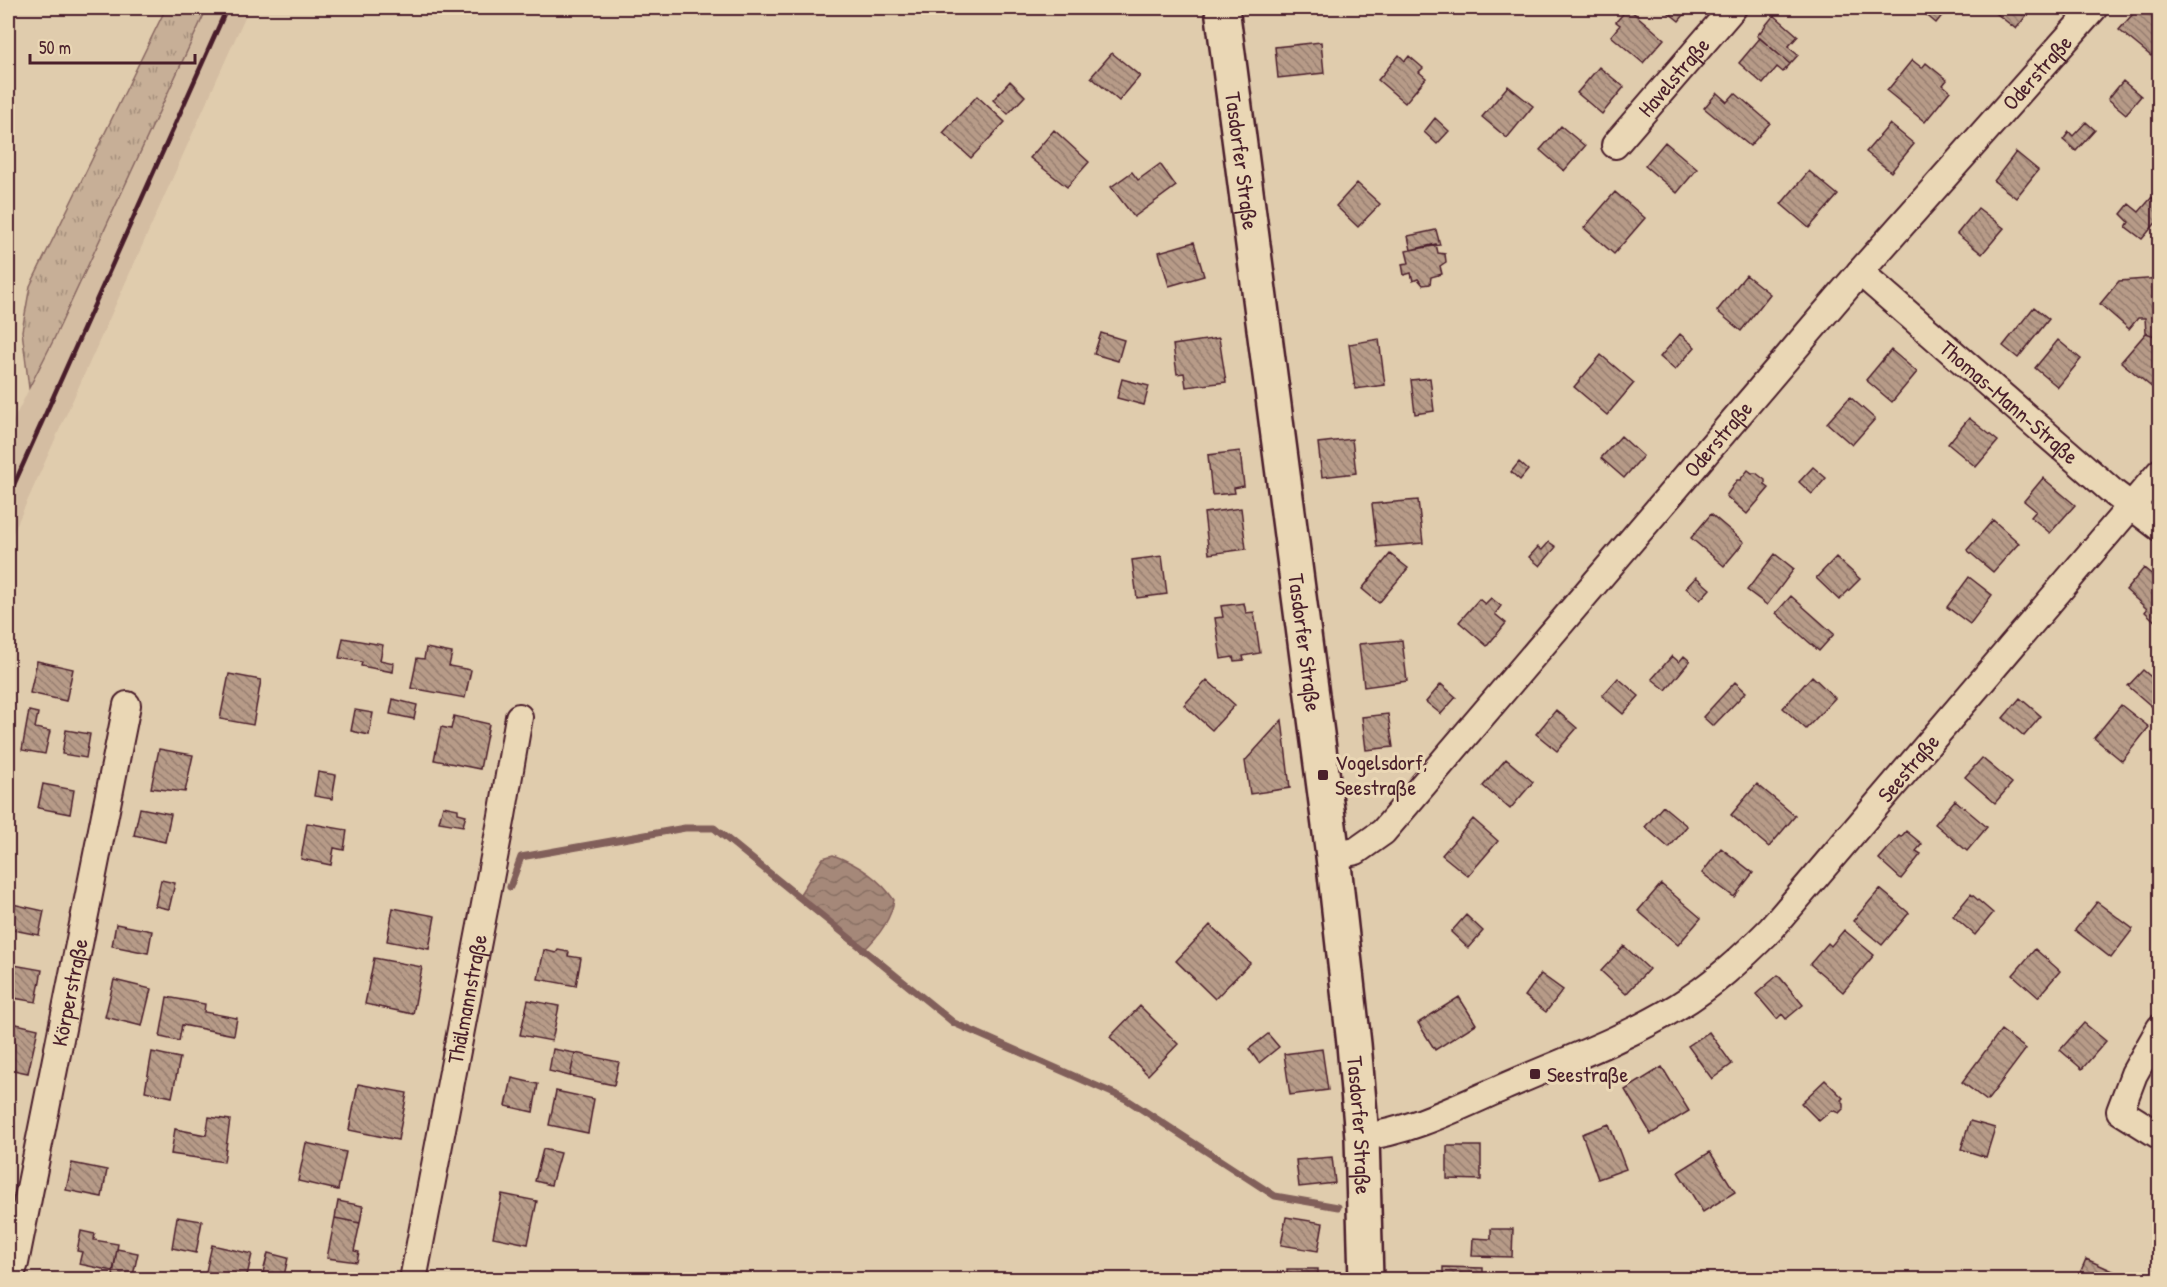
<svg xmlns="http://www.w3.org/2000/svg" width="2167" height="1287" viewBox="0 0 2167 1287" font-family="'Patrick Hand',sans-serif">
<style>
.built{fill:#d4bda2}
.grass{fill:url(#grass-tufts);stroke:#886761;stroke-width:1.5}
.water{fill:url(#water-waves);stroke:#815e5a;stroke-width:1.5}
.lines{fill:none;stroke-linecap:round;stroke-linejoin:round}
.stream{stroke:#815e5a;stroke-width:7}
.building{fill:url(#building-back-hatch);stroke:#4a1f2b;stroke-width:1.5}
.minor-casing{stroke:#4a1f2b;stroke-width:30}
.secondary-casing{stroke:#4a1f2b;stroke-width:38}
.minor{stroke:#ead7b5;stroke-width:26}
.secondary{stroke:#ead7b5;stroke-width:33}
.rail{stroke:#4a1f2b;stroke-width:4.5}
.poi-dot{fill:#4a1f2b;stroke:#ead7b5;stroke-width:2}
.labels{text-anchor:middle;stroke-width:6;stroke-linejoin:round;paint-order:stroke}
.street-label{font-size:22px;fill:#4a1f2b;stroke:#ead7b5}
.poi-label{font-size:22px;fill:#4a1f2b;stroke:#ead7b5;text-anchor:start}
</style>
<defs>
<pattern id="grass-tufts" width="24" height="20" patternUnits="userSpaceOnUse" patternTransform="scale(1.5)"><rect width="24" height="20" fill="#c7af97"/><path d="M3 7l-1-3M5 7V3M7 7l1-3M15 17l-1-3M17 17v-4M19 17l1-3" fill="none" stroke="#a48e7b"/></pattern>
<pattern id="water-waves" width="16" height="10" patternUnits="userSpaceOnUse" patternTransform="scale(1.5)"><rect width="16" height="10" fill="#a58879"/><path d="M0 5q4-4 8 0t8 0" fill="none" stroke="#886f63"/></pattern>
<pattern id="building-back-hatch" width="6" height="6" patternUnits="userSpaceOnUse" patternTransform="scale(1.5)"><rect width="6" height="6" fill="#b79b88"/><path d="M-1 5l2 2M0 0l6 6M5-1l2 2" fill="none" stroke="#977e6f"/></pattern>
</defs>
<rect width="100%" height="100%" fill="#e0ccad"/>
<filter id="ink" filterUnits="userSpaceOnUse"><feTurbulence type="fractalNoise" baseFrequency=".0167" numOctaves="2"/><feDisplacementMap in="SourceGraphic" scale="12" xChannelSelector="R" yChannelSelector="G"/><feConvolveMatrix kernelMatrix="1 2 1 2 8 2 1 2 1" color-interpolation-filters="sRGB"/></filter>
<g filter="url(#ink)">
<path class="built" d="M207,8H249L8,544V431L53,341Z"/>
<path class="grass" d="M166,8H207L53,341L29,388L22,331L30,286Z"/>
<path class="water" d="M833,855C857,864 880,879 894,900C891,920 878,937 863,951L798,897L823,858Z"/>
<g class="lines">
<path class="stream" d="M510,887L521,857L685,828H714L954,1023L1126,1099L1275,1196L1338,1207"/>
</g>
<path class="building" d="M1628,8L1664,39L1643,63L1611,36L1620,25L1616,22Z
M1663,8H1690L1679,21Z
M1918,8H1948L1936,23Z
M1994,8H2032L2016,29L1992,10Z
M2138,8H2160V46L2151,56L2119,30Z
M1774,15L1798,36L1788,47L1798,55L1790,64L1757,36Z
M1760,38L1790,64L1783,72L1777,67L1763,84L1739,63Z
M1321,42L1324,73L1278,78L1275,47Z
M1112,53L1140,76L1119,101L1091,77Z
M1399,55L1405,61L1409,56L1423,68L1419,72L1426,78L1405,103L1378,80Z
M1912,60L1922,68L1926,63L1947,80L1943,85L1950,91L1925,122L1887,91Z
M1599,67L1624,87L1602,114L1577,93Z
M1010,81L1025,96L1008,114L993,100Z
M2123,81L2141,96L2126,114L2108,99Z
M1508,86L1533,106L1507,138L1482,117Z
M1717,93L1727,102L1735,93L1770,123L1750,146L1704,108Z
M977,96L1005,122L971,158L943,133Z
M1435,118L1449,131L1437,144L1424,132Z
M2086,122L2095,130L2076,151L2063,140L2069,132L2073,136Z
M1890,124L1914,144L1891,172L1866,152Z
M1561,126L1585,146L1564,171L1540,150Z
M1054,130L1089,162L1067,187L1030,158Z
M1665,142L1697,169L1677,193L1645,166Z
M2016,152L2038,170L2016,198L1994,181Z
M1160,164L1176,186L1134,217L1111,187L1132,172L1138,180Z
M1809,171L1838,195L1809,228L1781,204Z
M1357,183L1380,204L1358,227L1336,206Z
M1615,192L1645,218L1614,254L1584,228Z
M2152,197L2160,204V218L2142,239L2126,227L2129,222L2121,214L2129,204L2139,212Z
M1978,208L2004,228L1982,254L1957,234Z
M1436,230L1440,245L1411,250L1408,236Z
M1194,242L1204,276L1169,286L1159,252Z
M1436,244L1438,253L1445,254L1446,262L1440,266L1442,274L1431,277L1430,284L1423,285L1418,279L1413,281L1411,273L1404,275L1402,264L1409,263L1406,251Z
M1746,275L1770,294L1741,331L1717,311Z
M2160,278V338L2146,333L2145,318H2138L2129,329L2100,304L2119,281Z
M2034,307L2049,319L2018,358L2003,346Z
M1101,333L1124,340L1118,361L1094,354Z
M2146,333L2160,338L2157,342L2160,344V394L2121,362Z
M1680,334L1695,347L1675,370L1660,357Z
M1219,338L1226,382L1186,387L1184,373L1177,374L1173,345Z
M1379,339L1385,385L1355,389L1349,344Z
M2058,340L2081,359L2058,387L2035,368Z
M1891,350L1917,372L1892,402L1866,380Z
M1601,355L1634,383L1607,415L1574,387Z
M1430,378L1434,411L1415,414L1411,380Z
M1122,379L1149,386L1144,405L1117,398Z
M1850,397L1875,419L1852,445L1827,423Z
M1969,418L1998,441L1976,467L1948,444Z
M1621,436L1643,456L1624,478L1601,458Z
M1352,439L1356,473L1322,477L1318,443Z
M1240,451L1244,486L1234,488L1235,493L1212,495L1208,455Z
M1519,462L1528,470L1520,480L1511,472Z
M1813,467L1826,478L1812,494L1799,482Z
M1748,470L1752,473H1756L1765,480V485L1769,488L1747,514L1726,496L1737,480H1740Z
M2043,478L2075,505L2050,533L2031,517L2036,511L2024,501Z
M1418,500L1423,543L1377,547L1372,504Z
M1241,508L1246,549L1209,554L1204,513Z
M1711,514L1744,542L1724,566L1691,538Z
M1993,520L2019,543L1993,572L1967,550Z
M1549,542L1556,547L1540,566L1529,557L1538,547L1542,550Z
M1390,554L1408,568L1379,603L1362,589Z
M1775,554L1794,569L1767,605L1747,590Z
M1162,556L1167,594L1137,598L1132,560Z
M1836,557L1860,579L1839,600L1816,578Z
M2144,568L2160,581L2159,625L2145,612L2147,609L2126,590Z
M1696,577L1710,589L1700,600L1686,588Z
M1969,577L1992,595L1970,624L1947,607Z
M1791,596L1834,634L1819,651L1776,613Z
M1491,598L1501,606L1495,614L1506,623L1487,646L1459,622L1479,599L1485,604Z
M1244,603L1246,613L1254,612L1260,653L1243,656L1244,660L1234,661L1233,657L1221,659L1215,618L1223,617L1221,606Z
M343,638L383,645L380,660L394,663L393,672L361,666L362,662L339,658Z
M1402,640L1407,681L1364,687L1359,644Z
M426,648L452,653L449,666L471,670L465,698L411,688L417,658L424,659Z
M1672,656L1679,662L1684,656L1690,661L1666,690L1652,679Z
M37,661L73,669L66,701L30,693Z
M2143,670L2157,682L2160,680V708L2157,711L2128,686Z
M229,674L261,680L253,725L220,719Z
M1812,676L1835,698L1806,729L1783,708Z
M1618,678L1639,696L1623,714L1602,696Z
M1207,680L1235,705L1212,730L1184,705Z
M1735,682L1746,692L1713,726L1703,717Z
M1441,684L1456,697L1441,714L1426,702Z
M2020,698L2041,716L2024,736L2003,718Z
M393,699L417,705L414,719L390,714Z
M2121,705L2149,727L2122,761L2094,738Z
M355,710L373,713L369,735L351,731Z
M1556,710L1577,728L1557,751L1536,734Z
M29,711L38,713L35,728L50,731L45,754L22,750Z
M1388,714L1393,747L1366,750L1362,717Z
M454,716L489,724L480,769L434,760L441,727L451,729Z
M1282,720L1290,788L1250,794L1245,761Z
M66,730L90,734L86,758L62,754Z
M159,749L193,755L185,792L151,788Z
M1982,758L2012,783L1995,803L1965,777Z
M1506,759L1533,782L1510,809L1483,786Z
M318,772L336,775L332,799L314,796Z
M43,784L74,790L70,814L38,808Z
M1757,784L1795,816L1769,847L1731,815Z
M1955,800L1987,827L1967,851L1935,824Z
M443,806L458,809V813L466,815L463,826L439,822Z
M1663,806L1687,826L1669,848L1645,827Z
M140,808L171,814L165,842L134,835Z
M1473,819L1498,841L1468,876L1442,855Z
M307,823L347,830L344,850L334,848L331,865L301,859Z
M1906,831L1922,844L1916,851L1921,854L1901,879L1879,859L1899,836L1901,837Z
M1721,848L1753,873L1734,897L1702,873Z
M161,880L175,883L169,909L155,906Z
M1661,884L1701,918L1678,945L1638,911Z
M1880,889L1909,913L1882,945L1853,921Z
M1971,894L1993,913L1975,935L1953,916Z
M2097,902L2133,929L2111,958L2075,930Z
M8,903L44,911L39,935L8,929Z
M393,908L435,916L429,949L387,941Z
M1466,915L1483,931L1468,948L1451,932Z
M116,924L152,931L148,953L112,946Z
M1210,925L1250,963L1215,999L1176,961Z
M1844,930L1874,955L1843,992L1810,964L1828,943L1831,946Z
M1624,946L1649,969L1626,994L1601,971Z
M2035,949L2060,971L2038,997L2013,975Z
M544,950L556,953L558,950L569,952L568,956L581,958L576,986L538,979Z
M374,958L422,967L413,1014L365,1004Z
M8,964L42,970L36,1002L8,997Z
M1541,974L1563,990L1546,1012L1525,996Z
M1778,975L1803,1005L1786,1019L1782,1014L1777,1019L1756,994Z
M114,980L151,989L142,1026L105,1017Z
M167,997L205,1004L204,1012L237,1018L234,1035L182,1025L179,1041L160,1037Z
M1459,997L1476,1024L1435,1050L1418,1023Z
M528,1000L559,1006L552,1041L520,1035Z
M1140,1006L1178,1044L1148,1075L1110,1037Z
M8,1022L38,1029L28,1073L8,1069Z
M2084,1023L2106,1041L2082,1069L2060,1050Z
M2001,1030L2026,1049L1987,1101L1962,1082Z
M1709,1032L1732,1064L1712,1079L1688,1046Z
M1268,1034L1279,1047L1259,1063L1249,1049Z
M553,1049L575,1053L570,1076L549,1071Z
M1322,1049L1328,1090L1290,1095L1284,1054Z
M152,1052L180,1058L172,1097L145,1091Z
M575,1053L619,1062L614,1085L570,1076Z
M1662,1067L1689,1111L1651,1134L1625,1090Z
M512,1078L538,1084L533,1112L506,1106Z
M1825,1080L1843,1098L1841,1100L1844,1103V1108L1839,1113L1832,1110L1819,1121L1801,1103Z
M358,1084L407,1093L398,1140L349,1130Z
M556,1091L594,1099L588,1133L549,1125Z
M209,1117L230,1120L224,1162L171,1154L175,1129L206,1135Z
M1970,1121L1995,1128L1986,1157L1961,1149Z
M1609,1124L1626,1169L1598,1179L1582,1134Z
M306,1143L346,1152L338,1190L298,1181Z
M1447,1146H1481V1180L1447,1179Z
M543,1149L560,1153L551,1185L535,1181Z
M1710,1152L1735,1192L1703,1212L1678,1172Z
M1332,1157L1335,1183L1299,1187L1296,1160Z
M72,1163L107,1170L102,1197L66,1190Z
M502,1194L537,1201L528,1244L493,1237Z
M338,1201L363,1206L360,1223L335,1218Z
M177,1217L202,1221L196,1253L172,1248Z
M1286,1217L1323,1223L1318,1251L1281,1245Z
M335,1218L360,1223L354,1251L359,1252L357,1262L327,1258Z
M1491,1229H1513L1512,1257L1472,1256L1473,1238L1491,1239Z
M81,1231L95,1234L94,1240L118,1244L113,1271L79,1264L82,1252L77,1251Z
M212,1245L252,1254L246,1280H204Z
M117,1249L138,1253L132,1280L113,1276Z
M268,1253L288,1258L283,1280H261Z
M2086,1259L2122,1275L2120,1280H2077Z
M1443,1267L1483,1268V1280H1443Z
M1287,1269H1318V1280H1287Z"/>
<g class="lines">
<defs>
<g id="minor">
<path id="s1" d="M1615,145L1733,8"/>
<path id="s2" d="M1860,272L2114,493L2160,528"/>
<path id="s3" d="M1333,856L1356,851L1383,832L1860,272L2094,8"/>
<path d="M2160,1028L2134,1074L2120,1111L2160,1136"/>
<path id="s4" d="M1362,1137C1410,1132 1460,1106 1504,1087C1561,1062 1623,1040 1677,1007C1712,986 1742,958 1771,929L2160,472"/>
<path id="s5" d="M9,1280L15,1263L127,705"/>
<path id="s6" d="M413,1280L502,816L519,717"/>
</g>
<g id="secondary">
<path id="s7" d="M1222,8L1333,856L1354,1044L1362,1137L1366,1280"/>
</g>
</defs>
<use href="#minor" class="minor-casing"/>
<use href="#secondary" class="secondary-casing"/>
<use href="#minor" class="minor"/>
<use href="#secondary" class="secondary"/>
<path class="rail" d="M8,498L227,8"/>
</g>
</g>
<g class="poi-dot">
<rect x="1317" y="769" width="12" height="12" rx="3"/>
<rect x="1529" y="1068" width="12" height="12" rx="3"/>
</g>
<g class="labels">
<g class="street-label">
<text dy="8" stroke="none"><textPath href="#s3" startOffset="1059">Oderstraße</textPath></text>
<text dy="8" stroke="none"><textPath href="#s1" startOffset="90">Havelstraße</textPath></text>
<text dy="8" stroke="none"><textPath href="#s7" startOffset="154">Tasdorfer Straße</textPath></text>
<text dy="8" stroke="none"><textPath href="#s2" startOffset="198">Thomas-Mann-Straße</textPath></text>
<text dy="8" stroke="none"><textPath href="#s3" startOffset="573">Oderstraße</textPath></text>
<text dy="8" stroke="none"><textPath href="#s7" startOffset="640">Tasdorfer Straße</textPath></text>
<text dy="8" stroke="none"><textPath href="#s4" startOffset="676">Seestraße</textPath></text>
<text dy="8" stroke="none"><textPath href="#s5" startOffset="294">Körperstraße</textPath></text>
<text dy="8" stroke="none"><textPath href="#s6" startOffset="286">Thälmannstraße</textPath></text>
<text dy="8" stroke="none"><textPath href="#s7" startOffset="1126">Tasdorfer Straße</textPath></text>
</g>
<g class="poi-label">
<text x="1335" y="770">Vogelsdorf,<tspan x="1335" dy="25">Seestraße</tspan></text>
<text x="1547" y="1082">Seestraße</text>
</g>
</g>
<rect width="2167" height="1287" fill="none" stroke="#ead7b5" stroke-width="30"/>
<rect x="15" y="15" width="2137" height="1257" fill="none" stroke="#4a1f2b" stroke-width="2" filter="url(#ink)"/>
<path d="M30 54v9h165v-9" fill="none" stroke="#4a1f2b" stroke-width="3"/>
<text x="39" y="54" font-size="18" fill="#4a1f2b" stroke="#ead7b5" stroke-width="4.5" paint-order="stroke">50 m</text>
</svg>
